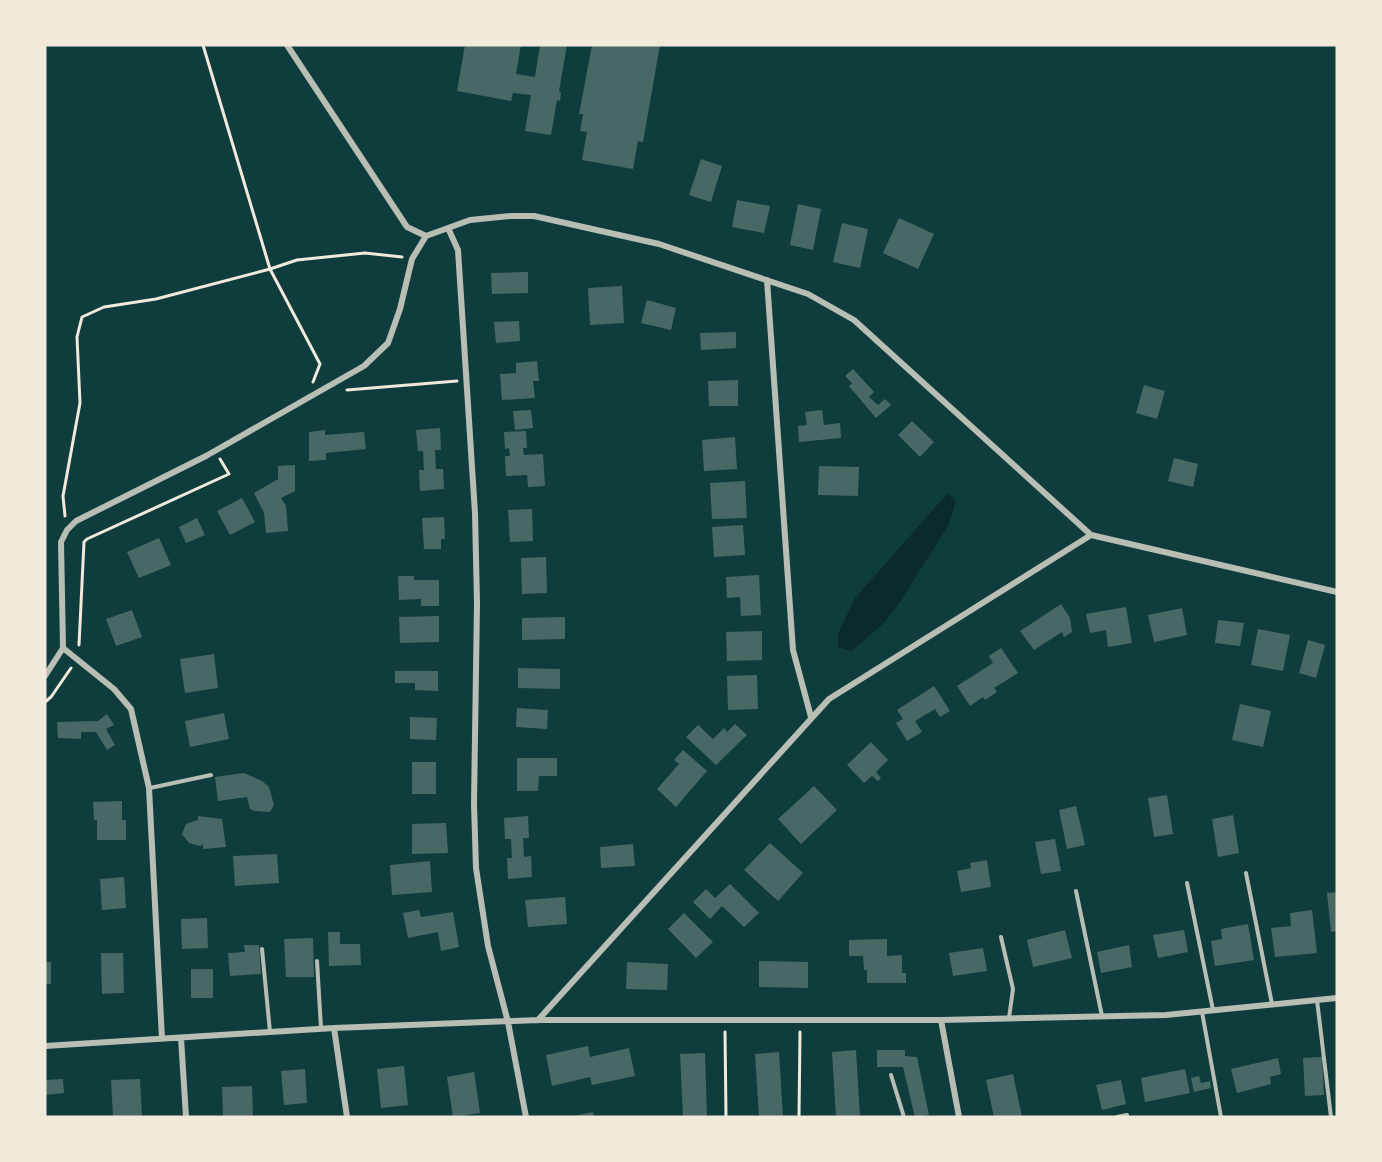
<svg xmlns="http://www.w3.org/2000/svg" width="1382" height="1162" viewBox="0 0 1382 1162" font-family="'Work Sans',sans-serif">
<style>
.water{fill:#0a2a2b}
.building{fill:#486865}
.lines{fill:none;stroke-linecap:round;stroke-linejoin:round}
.path{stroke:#f1e9da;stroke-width:3}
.service{stroke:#b8beb3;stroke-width:4}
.minor{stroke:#b8beb3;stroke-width:6}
</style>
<rect width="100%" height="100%" fill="#0f3d3e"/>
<path class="water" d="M947,494L956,501L948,526L898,605L882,625L851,651L838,647V634L855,598Z"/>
<path class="building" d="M465,45H521L516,74L535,77L540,45H567L559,91L561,92L560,101L557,100L551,135L525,131L531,95L513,93L511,101L457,91Z
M592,45H660L643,142L638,141L633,169L582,160L587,132L580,131L583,114H579Z
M701,159L722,166L711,202L689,195Z
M737,200L770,206L764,233L732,227Z
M798,204L821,209L813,250L790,245Z
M899,218L934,234L918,269L883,253Z
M842,223L868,229L860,268L833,262Z
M528,272V293L492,294L491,273Z
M622,286L624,323L590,325L588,288Z
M647,300L676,308L671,330L641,323Z
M519,321L520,341L496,343L494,322Z
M736,332V348L701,350L700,333Z
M537,361L539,381H533L535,398L502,400L500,374L516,373V363Z
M853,369L874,392L869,397L878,405L885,399L891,405L876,418L849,386L852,383L845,376Z
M738,380V406H709L708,381Z
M1144,385L1165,391L1157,419L1136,413Z
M531,410L533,428L515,430L513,411Z
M822,410L824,425L840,423L841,438L799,442L798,426L807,425L805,412Z
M912,421L934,442L920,457L898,435Z
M440,428L441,450H435L436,469H443L444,489L420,491L419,470H424L423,451H418L416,430Z
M325,430V435L364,432L366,449L326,453V460L309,461V432Z
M526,431L527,448H523L524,455L543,454L545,486L528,487L527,475L506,476L505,456H510L509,448L505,449L504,432Z
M735,437L737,469L704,471L702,440Z
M1174,458L1198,464L1193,487L1168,481Z
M295,465V491L281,498L286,506L288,531L266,533L264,513L254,493L278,479V466Z
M819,466L859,467L858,496L818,495Z
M745,481L747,518L712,519L710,483Z
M242,498L255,522L230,535L217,511Z
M532,509L533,541L510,542L508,510Z
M444,517L445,539H441V549H424L422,518Z
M197,518L205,535L186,543L179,527Z
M743,525L745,555L714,557L712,527Z
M159,538L171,565L139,578L127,552Z
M546,557L547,593L522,594L521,558Z
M759,575L761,615L741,616L740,597L727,598L726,577Z
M398,576H414V580H439V606H421V599L399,600Z
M1061,604L1070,618L1072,632L1064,637L1062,632L1034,650L1020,631Z
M1126,607L1132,643L1108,647L1106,630L1090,633L1086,614Z
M1182,608L1187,635L1154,642L1148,615Z
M132,610L142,637L116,646L106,619Z
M439,616V642L400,643L399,617Z
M565,617V639L522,640V618Z
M1218,620L1244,623L1240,646L1215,643Z
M1258,629L1290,635L1283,671L1251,665Z
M762,631V660L727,661L726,632Z
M1308,640L1325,645L1316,678L1299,673Z
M1001,648L1018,673L994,688L997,692L985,700L983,697L970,706L957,686L993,663L989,656Z
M214,654L218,688L185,693L180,659Z
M518,668L560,669V689L518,688Z
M395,671H438V691L415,690V683H395Z
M757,675L758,709L728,710L727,676Z
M934,686L950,711L940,717L935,709L915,721L922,732L907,741L896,723L903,719L897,710Z
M1240,704L1271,711L1263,747L1232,740Z
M517,708L548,710L547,729L516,727Z
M224,713L229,739L190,747L185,721Z
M107,714L114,725L106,729L115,745L107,750L96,732H81V739L58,738L57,722L98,721Z
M410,717L437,718L436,740L410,739Z
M735,724L747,735L716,765L686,737L698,725L713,739L724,728L727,732Z
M871,742L888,760L876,772L881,778L878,781L872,776L864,783L847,765Z
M683,750L707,771L676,807L657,789L679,764L674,760Z
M517,758H557V776H539L538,791H517Z
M412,762H436V794H412Z
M244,773L262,781L269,787L274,805L270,812L255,811L250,809L247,797L218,801L215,777Z
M814,786L837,810L801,844L778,819Z
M1167,795L1173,834L1154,837L1148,798Z
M122,801V820H126V840H97V820H94L93,802Z
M1076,806L1085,845L1067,849L1059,810Z
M1233,815L1239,853L1218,857L1212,819Z
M198,816L222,819L226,847L203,849V844L200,846L189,843L182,834L186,824L198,820Z
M528,816L529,838H523L524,857L531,856L532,877L508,879L507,858H512L511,839H505L504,818Z
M446,823L448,853L412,854V824Z
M1055,839L1061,871L1041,874L1035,842Z
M770,843L803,873L778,901L744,870Z
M633,844L635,866L601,868L600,847Z
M277,854L279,883L235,886L233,856Z
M987,860L991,887L961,892L957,871L971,868L970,863Z
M430,861L432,892L392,895L390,865Z
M124,877L126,908L102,910L100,879Z
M730,884L759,913L744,927L722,906L710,919L693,902L706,889L715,898Z
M1337,892V931L1331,932L1327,893Z
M565,897L567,924L528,927L525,900Z
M419,910L421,917L453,912L459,947L441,951L438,932L408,938L403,913Z
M1312,910L1317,953L1275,957L1271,928L1291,926L1290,913Z
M684,913L713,942L696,958L668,929Z
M207,918L208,948L182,949L181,919Z
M1248,924L1254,960L1215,966L1211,941L1222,939L1221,929Z
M1065,930L1072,958L1033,967L1027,940Z
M1184,930L1188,952L1158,958L1153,935Z
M328,932H340V944H360L361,965L329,966Z
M313,938L314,977H286L284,939Z
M887,939V956L902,955V973H906V983H867V970H864L863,956H849V940Z
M244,945H259L261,974L230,976L228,953L245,952Z
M1129,945L1132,967L1101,973L1097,952Z
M983,948L987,971L953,976L949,953Z
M101,953H123L124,993L102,994Z
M759,961L808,962V988L759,987Z
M45,962H51V984H45Z
M627,962L668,964L667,990L626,989Z
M191,969H213V998H191Z
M588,1046L590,1057L629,1048L635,1076L592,1085L590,1077L552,1086L546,1055Z
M856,1050L860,1117H836L832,1052Z
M877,1050H905V1056L917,1057L929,1115L915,1117L903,1067H877Z
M779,1052L783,1117H759L755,1054Z
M705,1053L707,1117H683L680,1054Z
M1322,1057L1324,1095L1305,1096L1303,1058Z
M1278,1058L1281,1074L1270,1077L1271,1084L1237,1093L1231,1069Z
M404,1066L408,1105L381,1108L377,1069Z
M305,1069L307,1103L284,1105L281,1071Z
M1185,1069L1190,1093L1145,1102L1141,1078Z
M474,1072L480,1113L453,1117L447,1077Z
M1013,1074L1022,1117H994L986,1080Z
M1199,1076L1201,1083L1210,1081L1211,1088L1194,1092L1191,1078Z
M63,1079L64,1093L45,1095V1080Z
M140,1079L142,1116L113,1117L111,1080Z
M1121,1080L1126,1104L1102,1110L1096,1085Z
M252,1086L253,1117H223L222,1087Z
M593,1112L594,1117H574V1116Z"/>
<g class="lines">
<path class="path" d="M203,45L270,269L320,364L313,382
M347,390L457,381
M65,516L63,496L80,403L77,337L82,317L104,307L156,299L270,269L297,260L365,253L402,257
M79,645L84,542L87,539L229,474L220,459
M45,702L51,697L71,668
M725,1032L726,1117
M799,1117L800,1032"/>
<path class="service" d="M150,788L211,775
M1246,873L1272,1004
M1187,883L1213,1010
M1076,891L1102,1016
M1001,937L1013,989L1009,1018
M262,949L270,1032
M317,961L321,1028
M1317,1000L1331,1117
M1202,1012L1221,1117
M891,1075L904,1117
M1117,1117L1127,1115"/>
<path class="minor" d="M287,45L407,227L426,236
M448,228L458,250L475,513L477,603L474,804L476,868L488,946L508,1022L526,1117
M426,236L470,220L511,216H534L659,244L808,294L854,320L1091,535L1337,592
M767,280L793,650L811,717
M63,648L114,689L131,709L149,788L162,1039
M45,676L63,648L61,542L67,530L76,521L206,456L364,366L388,343L400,309L412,259L426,236
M538,1020L829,699L1091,535
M941,1020L959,1117
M334,1028L347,1117
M181,1038L186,1117
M45,1046L334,1028L538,1020H941L1166,1015L1337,998"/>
</g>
<rect width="1382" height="1162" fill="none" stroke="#f1e9da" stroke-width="93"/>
</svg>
